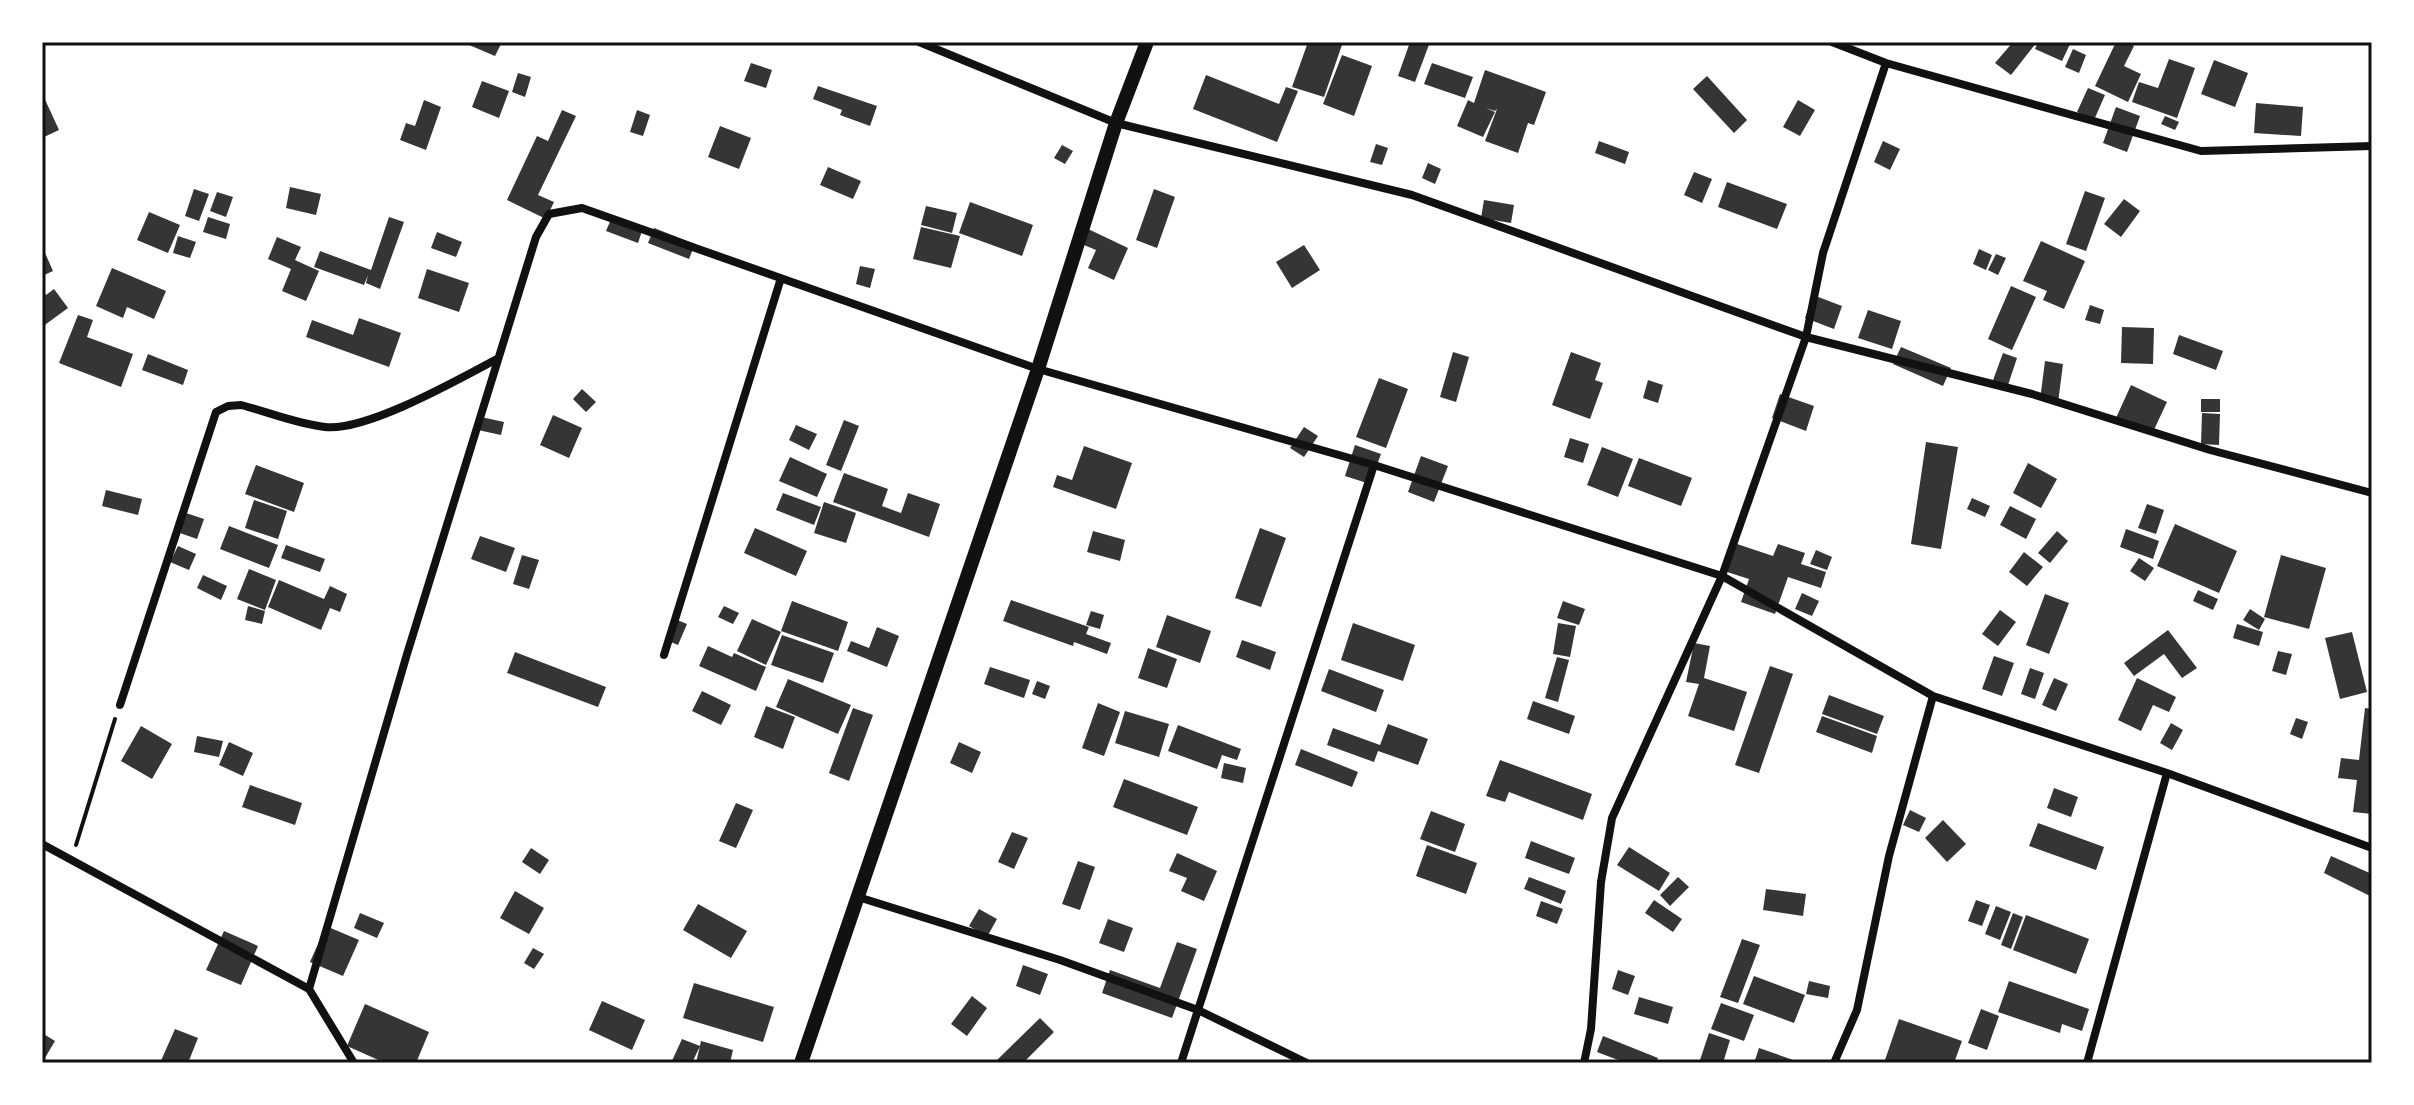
<svg xmlns="http://www.w3.org/2000/svg" width="2414" height="1105" viewBox="0 0 2414 1105" font-family="Cabin,sans-serif">
<style>
.building{fill:#353535}
.lines{fill:none;stroke-linecap:round;stroke-linejoin:round}
.path{stroke:#111;stroke-width:4}
.minor{stroke:#111;stroke-width:8}
.tertiary{stroke:#111;stroke-width:14}
.neatline{fill:none;stroke:#111;stroke-width:3}
</style>
<rect width="100%" height="100%" fill="#fff"/>
<path class="building" d="M462,42H502L495,56Z
M1308,42H1343L1324,97L1292,87Z
M1410,42H1430L1415,82L1398,76Z
M2013,42H2037L2011,75L1995,63Z
M2038,42H2071L2062,61L2035,49Z
M2116,42H2127L2134,46L2124,66L2141,74L2128,102L2095,86Z
M2073,49L2086,55L2079,73L2065,67Z
M1342,55L1372,66L1354,116L1323,104Z
M2169,59L2195,68L2177,118L2132,102L2139,82L2158,88Z
M2214,60L2248,73L2235,107L2201,94Z
M751,63L772,70L766,88L744,81Z
M1432,63L1473,77L1465,98L1424,84Z
M1485,70L1546,92L1534,125L1528,123L1518,153L1485,141L1497,109L1495,111L1486,108L1495,112L1483,137L1457,126L1468,100L1474,103Z
M518,73L531,77L525,97L512,92Z
M1206,75L1279,104L1286,87L1298,91L1277,142L1193,109Z
M1707,76L1747,120L1734,133L1693,89Z
M482,81L509,91L499,118L472,107Z
M818,86L877,106L870,126L840,115L842,110L813,99Z
M2088,88L2105,95L2094,120L2077,112Z
M42,93L59,130L42,138Z
M424,100L441,107L426,150L400,140L406,123L415,126Z
M1798,100L1815,110L1800,136L1783,127Z
M2256,103L2303,107L2301,136L2254,133Z
M2116,107L2140,116L2127,152L2103,143Z
M562,110L576,116L538,195L554,202L546,219L507,200L537,136L548,141Z
M637,110L650,115L643,136L630,132Z
M2165,116L2179,122L2175,130L2161,124Z
M720,126L751,138L739,169L708,157Z
M1599,141L1629,152L1625,164L1595,153Z
M1883,141L1900,149L1890,170L1874,162Z
M1376,144L1388,148L1382,165L1370,162Z
M1062,145L1073,151L1065,164L1054,158Z
M1428,163L1441,169L1435,184L1422,178Z
M828,167L861,181L853,199L820,185Z
M1694,172L1712,179L1702,203L1684,195Z
M1727,182L1787,204L1777,229L1718,207Z
M290,187L321,194L316,215L286,208Z
M194,189L209,194L199,221L185,216Z
M1154,189L1175,197L1157,248L1136,240Z
M2085,191L2105,198L2086,251L2066,244Z
M217,192L233,197L226,217L210,211Z
M2124,199L2140,211L2121,237L2104,224Z
M1484,200L1514,205L1511,223L1481,218Z
M970,202L1033,225L1022,256L959,233Z
M926,206L957,213L952,233L921,225Z
M149,212L180,225L168,253L137,240Z
M208,217L230,224L226,239L203,232Z
M389,217L404,222L380,289L366,283L368,275L364,285L314,267L320,251L371,270Z
M612,217L643,228L638,243L606,231Z
M921,227L960,236L951,268L913,259Z
M654,228L695,244L689,259L648,243Z
M1086,228L1128,248L1114,280L1088,268L1096,250L1079,243Z
M437,232L462,242L456,257L431,248Z
M178,236L196,242L190,258L173,253Z
M277,237L301,247L295,260L319,271L306,301L282,291L291,269L268,259Z
M2041,241L2085,261L2064,309L2043,300L2047,291L2023,281Z
M1304,245L1320,270L1292,288L1276,262Z
M42,246L53,271L42,276Z
M1979,249L1992,255L1986,270L1973,264Z
M1996,254L2006,258L1998,275L1988,270Z
M860,266L875,269L870,288L856,284Z
M112,268L166,291L154,319L127,307L123,318L96,306Z
M427,269L469,283L459,312L418,298Z
M2011,286L2036,297L2012,350L1988,339Z
M42,289L46,295L54,289L68,308L42,327Z
M1813,295L1842,306L1834,329L1805,318Z
M2090,305L2104,310L2100,324L2085,320Z
M1868,310L1901,321L1892,349L1858,338Z
M78,315L93,320L87,337L133,354L121,387L59,363Z
M359,318L401,333L389,367L306,337L312,320L353,335Z
M2122,327L2154,328L2153,364L2121,363Z
M2179,335L2223,351L2216,370L2173,354Z
M1901,347L1951,368L1943,386L1893,364Z
M1453,352L1469,357L1456,402L1440,397Z
M1571,352L1601,363L1595,380L1603,383L1590,419L1552,405Z
M2003,353L2017,358L2007,388L1992,383Z
M148,354L188,370L183,385L142,370Z
M2045,361L2063,364L2058,403L2040,400Z
M1379,378L1408,389L1386,448L1356,437Z
M1648,380L1663,385L1658,403L1643,398Z
M2131,385L2167,402L2152,434L2116,418Z
M582,389L596,402L586,412L573,399Z
M1780,394L1814,406L1806,431L1772,418Z
M2201,399H2220V412H2201Z
M2202,413L2220,414L2219,445L2201,444Z
M553,415L582,428L569,458L540,445Z
M481,417L504,422L501,435L478,430Z
M844,420L859,426L841,471L826,465Z
M796,425L817,434L809,450L789,440Z
M1304,427L1318,436L1304,457L1290,448Z
M1570,438L1589,444L1583,463L1564,457Z
M1926,442L1958,447L1941,549L1911,544Z
M1355,445L1381,454L1370,484L1345,476Z
M1084,446L1132,463L1116,509L1053,487L1057,475L1072,480Z
M1602,447L1633,459L1618,497L1587,485Z
M1421,456L1448,466L1434,502L1408,492Z
M790,457L827,474L817,497L779,481Z
M1639,458L1692,478L1681,506L1628,486Z
M2028,463L2057,479L2041,508L2013,493Z
M256,465L304,483L294,512L245,494Z
M844,473L888,489L882,506L901,513L908,493L940,504L929,537L833,502Z
M106,490L142,499L138,515L102,506Z
M783,493L821,507L814,525L776,510Z
M1972,498L1990,506L1985,517L1967,509Z
M254,500L287,511L278,539L245,528Z
M824,502L856,513L846,543L814,533Z
M2147,504L2164,510L2156,534L2138,528Z
M2010,506L2036,519L2026,539L2000,525Z
M186,513L204,519L197,539L180,533Z
M2175,524L2237,551L2219,593L2157,566Z
M229,526L278,545L269,568L220,549Z
M755,528L807,551L796,576L744,553Z
M1260,528L1286,538L1261,607L1235,598Z
M2126,529L2159,541L2153,559L2120,547Z
M1093,531L1125,540L1120,561L1087,552Z
M2057,531L2068,541L2050,563L2038,553Z
M480,536L515,548L506,572L471,559Z
M1737,544L1773,556L1778,544L1805,553L1801,564L1826,572L1821,588L1788,577L1775,614L1741,602L1749,579L1727,572Z
M286,545L325,559L320,572L281,558Z
M178,546L196,554L189,570L170,562Z
M1816,550L1832,557L1827,570L1810,564Z
M2024,552L2043,567L2027,586L2009,572Z
M522,555L539,560L529,589L513,584Z
M2281,555L2326,568L2309,629L2264,617Z
M2139,558L2154,568L2145,581L2130,571Z
M249,569L276,580L265,610L237,599Z
M203,575L227,586L221,600L197,588Z
M279,580L324,599L330,586L347,594L340,612L330,608L321,630L268,607Z
M2198,590L2218,599L2213,610L2193,601Z
M1802,593L1819,601L1812,616L1795,609Z
M2045,594L2069,603L2049,654L2026,645Z
M1011,600L1089,627L1086,634L1111,643L1107,654L1074,642L1073,646L1003,621Z
M792,601L848,622L838,651L781,631Z
M1563,601L1585,609L1579,625L1557,618Z
M248,606L265,611L262,624L245,620Z
M724,606L739,613L733,624L718,617Z
M2250,609L2265,619L2259,630L2243,620Z
M2000,610L2016,622L1998,646L1982,634Z
M1091,611L1104,615L1100,629L1086,625Z
M1167,615L1211,631L1200,663L1156,647Z
M675,619L687,624L678,645L666,640Z
M752,619L781,632L766,665L737,651Z
M1353,623L1415,645L1403,681L1341,660Z
M1558,623L1576,626L1570,657L1553,654Z
M2237,624L2263,632L2259,646L2233,638Z
M877,627L899,636L887,667L847,651L851,641L869,648Z
M2168,630L2197,668L2182,678L2164,654L2134,676L2124,663Z
M2352,632L2367,692L2340,699L2325,638Z
M782,635L834,653L823,683L771,665Z
M1242,640L1276,652L1270,670L1236,657Z
M1694,643L1710,646L1704,678L1747,692L1734,731L1688,716L1699,684L1686,682Z
M708,646L732,657L734,653L766,667L756,691L699,666Z
M1148,648L1177,659L1167,688L1138,678Z
M2278,651L2292,654L2286,675L2272,671Z
M515,652L606,687L598,707L507,673Z
M1994,656L2014,663L2002,696L1982,689Z
M1557,657L1569,660L1558,702L1545,698Z
M1770,666L1793,674L1759,773L1735,765Z
M990,667L1030,680L1024,698L984,684Z
M2030,668L2044,673L2035,699L2021,694Z
M1329,669L1384,690L1376,712L1321,691Z
M2054,678L2068,684L2056,711L2042,705Z
M2137,678L2176,697L2169,712L2153,705L2141,731L2118,720Z
M788,679L851,705L838,734L776,707Z
M1037,681L1050,686L1045,699L1032,694Z
M702,691L731,705L721,725L692,711Z
M1829,695L1884,716L1877,734L1822,714Z
M1533,701L1575,716L1569,734L1527,719Z
M1098,703L1120,712L1104,756L1082,748Z
M766,706L795,717L783,749L754,737Z
M853,708L873,715L849,781L829,773Z
M2365,708L2372,709V814L2353,812L2357,780L2338,778L2341,758L2359,760Z
M1125,711L1169,724L1159,757L1115,743Z
M1822,716L1877,736L1872,753L1816,732Z
M2296,718L2308,722L2302,739L2290,734Z
M2171,723L2183,730L2172,750L2160,743Z
M1388,724L1428,739L1418,765L1378,751L1374,762L1327,745L1333,728L1380,745Z
M1178,725L1241,749L1237,760L1222,755L1217,769L1168,751Z
M141,726L172,744L152,779L121,761Z
M197,736L223,741L219,757L194,752Z
M229,742L253,753L243,776L219,765Z
M959,742L981,752L972,773L950,763Z
M1301,749L1358,772L1352,787L1295,765Z
M1500,760L1592,794L1583,820L1509,792L1505,802L1486,796Z
M1224,763L1246,768L1243,783L1221,778Z
M1124,779L1198,807L1187,835L1113,807Z
M250,785L302,803L295,825L242,807Z
M2054,788L2078,797L2071,817L2047,808Z
M736,803L753,810L736,848L719,841Z
M1910,810L1926,818L1919,832L1903,825Z
M1431,811L1465,824L1455,852L1420,839Z
M1943,820L1966,844L1947,862L1925,838Z
M2038,823L2104,847L2096,870L2029,846Z
M1012,832L1028,838L1014,869L998,862Z
M1531,841L1575,858L1569,874L1525,858Z
M1427,845L1477,863L1466,894L1416,876Z
M1629,847L1670,873L1659,891L1617,865Z
M531,848L549,860L540,874L522,862Z
M1177,853L1217,871L1204,901L1181,891L1187,878L1169,871Z
M2331,856L2372,874V897L2324,873Z
M1078,861L1095,867L1080,910L1062,904Z
M1529,877L1566,891L1561,904L1524,889Z
M1678,877L1689,887L1670,906L1660,895Z
M1766,889L1806,894L1803,916L1763,910Z
M515,891L544,908L529,934L500,918Z
M1654,900L1682,919L1673,932L1645,913Z
M1976,900L1990,905L1982,926L1968,921Z
M1541,901L1563,909L1557,924L1536,916Z
M698,904L747,931L731,958L683,930Z
M1996,906L2011,912L2000,940L1985,934Z
M979,909L997,919L987,937L969,926Z
M360,913L384,923L377,938L354,928Z
M2013,913L2023,917L2011,949L2001,945Z
M2026,915L2089,939L2076,974L2013,950Z
M1108,919L1133,928L1124,952L1099,943Z
M326,926L359,940L343,976L310,962Z
M224,931L258,946L241,985L206,970Z
M1742,939L1760,945L1738,1003L1720,997Z
M1177,942L1197,949L1172,1018L1102,993L1110,970L1160,988Z
M533,948L544,954L534,969L524,963Z
M1023,965L1048,974L1040,995L1016,986Z
M1618,970L1635,976L1628,995L1612,989Z
M1754,976L1805,995L1794,1023L1743,1004Z
M1809,981L1830,986L1828,998L1806,994Z
M2009,981L2089,1009L2082,1031L2062,1024L2060,1033L1998,1012Z
M694,983L774,1007L763,1042L683,1018Z
M972,996L987,1008L967,1036L951,1024Z
M1639,997L1673,1007L1668,1024L1634,1014Z
M602,1001L645,1020L632,1050L589,1030Z
M1721,1003L1754,1015L1744,1041L1711,1029Z
M365,1004L429,1032L416,1063H385L347,1046Z
M1981,1009L1999,1016L1987,1050L1968,1043Z
M1040,1018L1054,1032L1023,1063H994Z
M1899,1019L1962,1041L1954,1063H1884Z
M175,1029L198,1038L188,1063H160Z
M42,1033L55,1041L42,1063Z
M1709,1033L1730,1040L1723,1063H1699Z
M1603,1036L1658,1058L1656,1063H1626L1597,1052Z
M682,1039L700,1046L692,1063H671Z
M701,1041L733,1050L730,1063H696Z
M1759,1048L1802,1063H1754Z"/>
<g class="lines">
<path class="path" d="M76,845L115,719"/>
<path class="minor" d="M919,42L1116,123L1412,195L1806,337L2032,394L2210,450L2372,493
M1832,42L1886,63L2201,151L2372,146
M664,655L781,278
M120,705L216,412L228,406L241,405C268,412 297,424 325,427C366,432 459,379 497,359
M42,844L309,989L354,1063
M858,897L1060,960L1198,1010L1374,465
M309,989L407,654L536,237L549,214L582,208L1038,369L1374,465L1722,576L1933,696L2167,773L2372,848
M1181,1063L1198,1010L1307,1063
M1584,1063L1591,1029L1601,882L1612,818L1722,576L1806,337L1823,253L1886,63
M1834,1063L1857,1010L1889,856L1933,696
M2087,1063L2167,773"/>
<path class="tertiary" d="M801,1063L1038,369L1116,123L1147,42"/>
</g>
<rect width="2414" height="1105" fill="none" stroke="#ffffff" stroke-width="88"/>
<rect x="44" y="44" width="2326" height="1017" class="neatline"/>
</svg>
